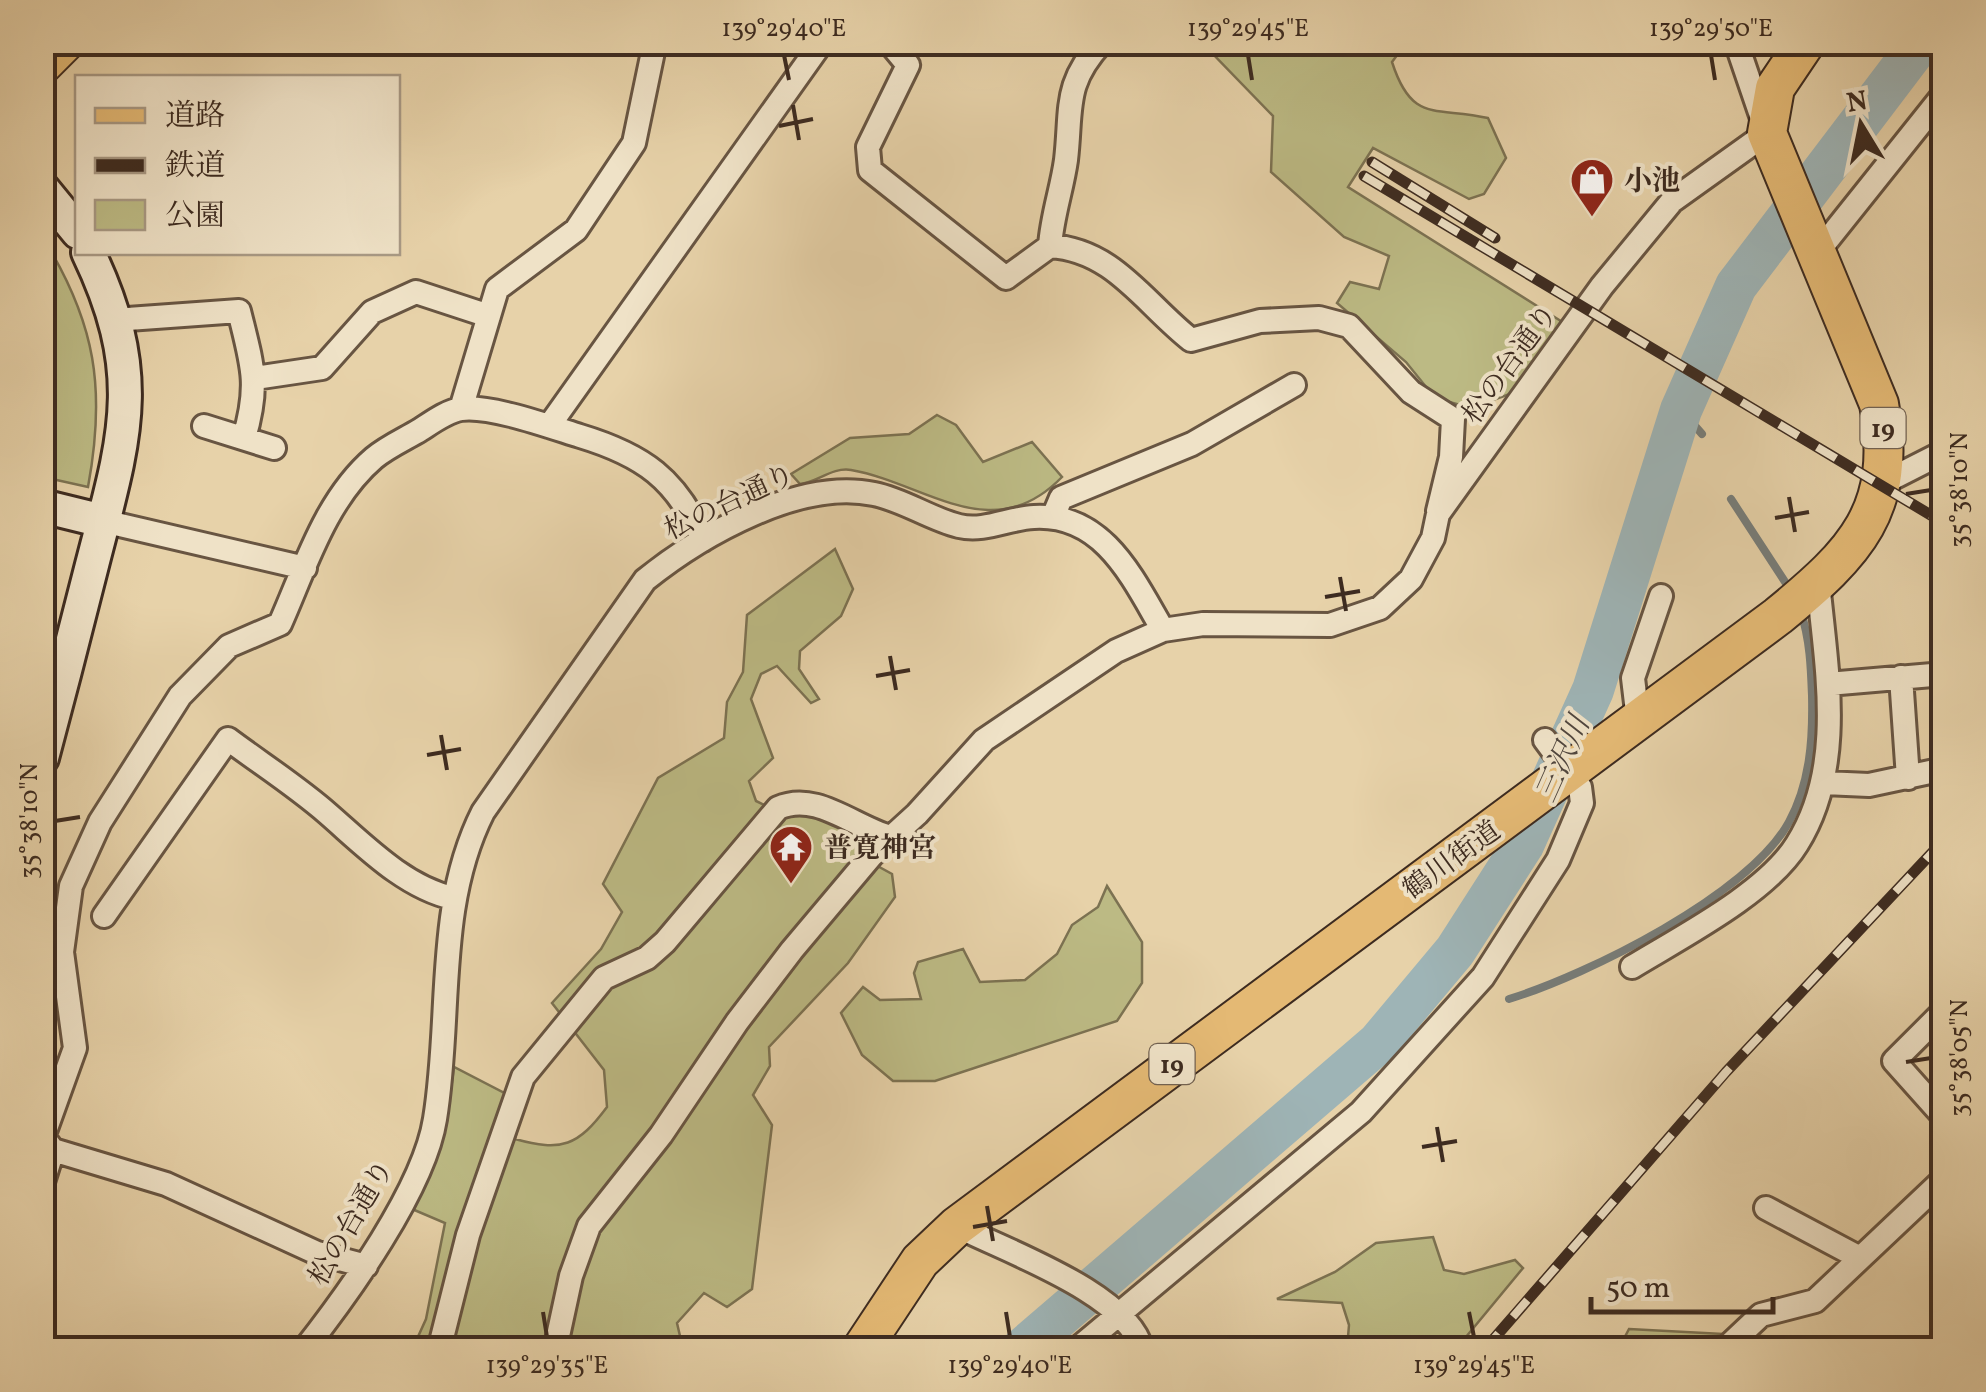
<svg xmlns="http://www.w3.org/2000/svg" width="1986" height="1392" viewBox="0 0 1986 1392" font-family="Vollkorn,'Noto Serif JP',serif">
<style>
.green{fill:#bcba84;stroke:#7c7252;stroke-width:2.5}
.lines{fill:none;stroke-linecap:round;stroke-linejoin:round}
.stream{stroke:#777d7a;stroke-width:8}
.river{stroke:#9eb4b6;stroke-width:42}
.street-casing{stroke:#685542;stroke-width:28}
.secondary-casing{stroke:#3d2b20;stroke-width:38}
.primary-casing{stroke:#3d2b20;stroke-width:42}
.street{stroke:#efe2c7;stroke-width:22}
.secondary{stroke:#efe2c7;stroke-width:32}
.primary{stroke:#e4b974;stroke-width:38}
.rail-casing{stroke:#3d2b20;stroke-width:11}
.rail{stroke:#efe2c7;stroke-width:8;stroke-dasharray:22;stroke-linecap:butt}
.ticks{fill:none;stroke:#3d2b20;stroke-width:4}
.labels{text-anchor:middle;stroke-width:8;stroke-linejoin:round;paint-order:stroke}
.shield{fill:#efe2c7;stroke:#726252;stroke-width:2.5}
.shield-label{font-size:25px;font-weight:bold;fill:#3d2b20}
.poi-label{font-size:28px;font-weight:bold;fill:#3d2b20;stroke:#efe2c7;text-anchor:start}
.street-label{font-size:28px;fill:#3d2b20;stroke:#efe2c7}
.water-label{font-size:30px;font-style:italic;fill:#50463e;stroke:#efe2c7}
.neatline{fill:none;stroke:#3d2b20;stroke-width:4}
.ticks-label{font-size:25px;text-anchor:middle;fill:#3d2b20}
</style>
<rect width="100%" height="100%" fill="#e7d2a9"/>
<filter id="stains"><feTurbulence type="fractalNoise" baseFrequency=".002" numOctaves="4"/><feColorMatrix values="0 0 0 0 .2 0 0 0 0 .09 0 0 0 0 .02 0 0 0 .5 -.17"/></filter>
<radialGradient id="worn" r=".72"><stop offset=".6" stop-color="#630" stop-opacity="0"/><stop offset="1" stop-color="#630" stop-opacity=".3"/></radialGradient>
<path class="green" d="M1208,43H1406L1392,62C1412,124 1435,106 1488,118L1506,158L1484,194L1469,199L1373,148L1348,187L1564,323L1510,394L1471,408L1435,398L1406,362L1337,303L1350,282L1379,289L1389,256L1344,237L1271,172L1273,116L1212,53Z
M43,238C96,323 106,390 88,487L43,477Z
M937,415L956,425L983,462L1032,442L1062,477C992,549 926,483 851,470C832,467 818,482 800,484L791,474L850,438L909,434Z
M835,549L853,589L841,616L800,651L799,669L819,699L811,703L777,666L761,674L751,699L773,758L749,781L756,801L781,813L808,807L875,840L863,858L892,874L895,897L848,963L769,1047L770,1066L753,1095L772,1125L752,1289L727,1307L704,1293L677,1323L683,1349L412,1350L426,1319L445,1223L412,1209L446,1126L454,1067L524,1103L515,1139C562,1152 578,1146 607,1107L604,1070L552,1003L601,949L622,912L603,884L658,778L724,738L727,702L743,672L747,615Z
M1107,886L1142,942V983L1117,1021L935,1081H893L862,1055L841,1013L863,987L880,1000L921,999L914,973L918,962L963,949L980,982L1025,980L1057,954L1072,925L1098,907Z
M1433,1237L1444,1270L1464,1274L1515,1260L1523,1268L1456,1349H1347L1349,1325L1342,1303L1277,1299L1335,1272L1376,1243Z
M1629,1329L1876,1342L1944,1336L1943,1350H1618Z"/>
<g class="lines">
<path class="stream" d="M1681,410L1702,434
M1731,499L1791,591
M1509,999C1587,975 1749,895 1789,822C1810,783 1813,740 1812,696C1811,669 1810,639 1801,613"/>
<path class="river" d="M1021,1350L1378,1043L1455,951L1523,845L1593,690L1681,410L1736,286L1921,42"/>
<defs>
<path id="street" d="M889,42L908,65L868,147L870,170L1006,278L1050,246C1052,216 1062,189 1066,160C1072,108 1063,84 1102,42
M1050,246C1114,250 1144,303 1191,340L1260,321L1319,318L1349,326L1411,392L1453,419L1451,457L1438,511
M1817,253L1944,94
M114,320L239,311C252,364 260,384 244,438
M255,378L322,368L372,312L416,292L489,316
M461,409L497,289L576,230L634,143L655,42
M204,426L274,448
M549,426L822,42
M1883,483L1944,452
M1053,517L1061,498L1192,444L1294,385
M103,521L305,568
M1901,677L1908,778
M1828,684L1944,674
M1638,720L1633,678L1661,596
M1824,783L1869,785L1944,769
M104,916L228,739C260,763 296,786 327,813C364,845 404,887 453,898
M1632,967C1681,937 1767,893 1797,844C1846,766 1826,668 1818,582
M1944,1011L1894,1061L1944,1117
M42,1185L53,1150
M1766,1208L1860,1258
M957,1226C1006,1251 1129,1294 1142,1350
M366,1266L317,1253L166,1184L53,1150L43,1137L75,1048L62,952L71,886L100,822L180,696L229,646L280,624C305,568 325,500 374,458C387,447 405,439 420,430C431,423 447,411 461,409C491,405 551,427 580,436C643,455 677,479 703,540
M1726,1348L1761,1315L1815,1301L1944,1179
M304,1350C348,1294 424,1189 435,1119C452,1016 435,907 483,812L645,580C701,535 800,478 874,494C904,500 930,519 959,526C985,532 1009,518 1034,517C1104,513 1133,579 1163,630
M439,1350L468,1235L523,1077L604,978L647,958L665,942L778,808C816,791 852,826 890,837
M555,1350L571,1276L589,1226L661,1135L737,1022L792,950L872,855L917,814L984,740L1116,651L1163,630L1203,624L1330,625L1380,608L1411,579L1433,538L1438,514L1602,286L1672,201L1767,133L1736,42
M1076,1350L1361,1112L1483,977L1558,860L1582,803L1580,787L1545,740"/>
<path id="secondary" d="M42,188L78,232
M42,506L103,521
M42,758C59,694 76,629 92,565C124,440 148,377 88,252"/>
<path id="primary" d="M42,65L65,42
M861,1350L920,1261L957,1226L1778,616C1856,552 1898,510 1879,404L1767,133L1775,88L1806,42"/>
</defs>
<use href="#street" class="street-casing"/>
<use href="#secondary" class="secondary-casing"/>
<use href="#primary" class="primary-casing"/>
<use href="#street" class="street"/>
<use href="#secondary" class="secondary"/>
<use href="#primary" class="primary"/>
<defs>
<path id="rail" d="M1372,162L1495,238
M1364,176L1944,523
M1484,1350L1726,1072L1944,840"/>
</defs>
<use href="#rail" class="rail-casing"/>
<use href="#rail" class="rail"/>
</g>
<path class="ticks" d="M784,55L789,80M1248,55L1252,80M1711,55L1715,80M793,105L799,140M779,126L813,119M1906,494L1931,490M1789,497L1795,532M1775,518L1809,512M1340,577L1346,611M1325,597L1360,591M890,656L896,690M876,676L910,670M441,735L447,770M427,755L461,749M55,821L80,817M1906,1062L1931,1058M1437,1127L1443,1162M1422,1147L1457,1141M987,1206L993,1241M973,1227L1007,1221M543,1312L547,1337M1006,1312L1010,1337M1469,1312L1474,1337"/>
<defs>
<symbol id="shop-pin" viewBox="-11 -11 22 30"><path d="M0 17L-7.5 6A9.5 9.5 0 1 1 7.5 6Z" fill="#8f2418" stroke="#efe2c7"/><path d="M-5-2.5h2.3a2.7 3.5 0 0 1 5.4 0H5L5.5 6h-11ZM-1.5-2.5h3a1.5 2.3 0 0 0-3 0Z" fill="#fff"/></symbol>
<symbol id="temple-pin" viewBox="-11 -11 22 30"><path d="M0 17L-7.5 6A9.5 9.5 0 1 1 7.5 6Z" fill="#8f2418" stroke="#efe2c7"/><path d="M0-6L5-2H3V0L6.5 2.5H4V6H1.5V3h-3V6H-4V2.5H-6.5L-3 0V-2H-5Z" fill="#fff"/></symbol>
</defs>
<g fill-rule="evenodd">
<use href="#shop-pin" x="1567" y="155" width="50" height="68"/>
<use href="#temple-pin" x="766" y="822" width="50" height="68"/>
</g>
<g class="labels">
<g class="shield">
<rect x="1860.5" y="408" width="45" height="40" rx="8"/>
<rect x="1149.5" y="1044" width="45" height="40" rx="8"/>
</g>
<g class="shield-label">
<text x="1883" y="437">19</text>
<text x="1172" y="1073">19</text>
</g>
<g class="poi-label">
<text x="1624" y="190">小池</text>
<text x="824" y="857">普寛神宮</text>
</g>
<g class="street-label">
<text transform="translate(1509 363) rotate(-54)" y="10">松の台通り</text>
<text transform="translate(729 501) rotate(-25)" y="10">松の台通り</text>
<text transform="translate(1451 859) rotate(-36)" y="10">鶴川街道</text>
<text transform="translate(350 1222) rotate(-60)" y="10">松の台通り</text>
</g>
<g class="water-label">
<text transform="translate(1562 759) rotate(-66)" y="10">三沢川</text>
</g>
</g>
<rect width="1986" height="1392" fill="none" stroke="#e7d2a9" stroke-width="110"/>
<rect x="75" y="75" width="325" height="180" fill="#efe2c7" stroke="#a89984" stroke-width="2.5"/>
<rect x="95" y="108" width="50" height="15" fill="#e4b974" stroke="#a89984" stroke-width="2.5"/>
<text x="165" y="125" font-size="30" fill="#3d2b20">道路</text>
<rect x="95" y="158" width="50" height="15" fill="#3d2b20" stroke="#a89984" stroke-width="2.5"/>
<text x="165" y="175" font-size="30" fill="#3d2b20">鉄道</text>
<rect x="95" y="200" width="50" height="30" fill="#bcba84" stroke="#a89984" stroke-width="2.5"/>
<text x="165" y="225" font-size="30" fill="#3d2b20">公園</text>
<g transform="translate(1861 125) rotate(350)" stroke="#efe2c7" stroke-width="8" paint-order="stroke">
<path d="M0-8L18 38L0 25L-18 38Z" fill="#3d2b20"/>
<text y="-15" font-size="28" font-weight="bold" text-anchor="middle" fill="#3d2b20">N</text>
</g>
<path d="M1591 1297v15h182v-15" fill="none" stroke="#3d2b20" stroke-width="5"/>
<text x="1606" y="1297" font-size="30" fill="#3d2b20" stroke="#efe2c7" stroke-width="8" paint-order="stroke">50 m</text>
<rect x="55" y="55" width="1876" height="1282" class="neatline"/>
<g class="ticks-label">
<text x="784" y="36">139°29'40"E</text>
<text x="1248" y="36">139°29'45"E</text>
<text x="1711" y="36">139°29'50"E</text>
<text transform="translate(1958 490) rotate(-90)" y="9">35°38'10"N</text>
<text transform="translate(28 821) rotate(-90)" y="9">35°38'10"N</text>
<text transform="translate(1958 1058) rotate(-90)" y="9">35°38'05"N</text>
<text x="547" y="1373">139°29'35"E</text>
<text x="1010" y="1373">139°29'40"E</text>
<text x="1474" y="1373">139°29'45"E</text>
</g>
<rect width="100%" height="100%" filter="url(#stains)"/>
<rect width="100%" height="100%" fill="url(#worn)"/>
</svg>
